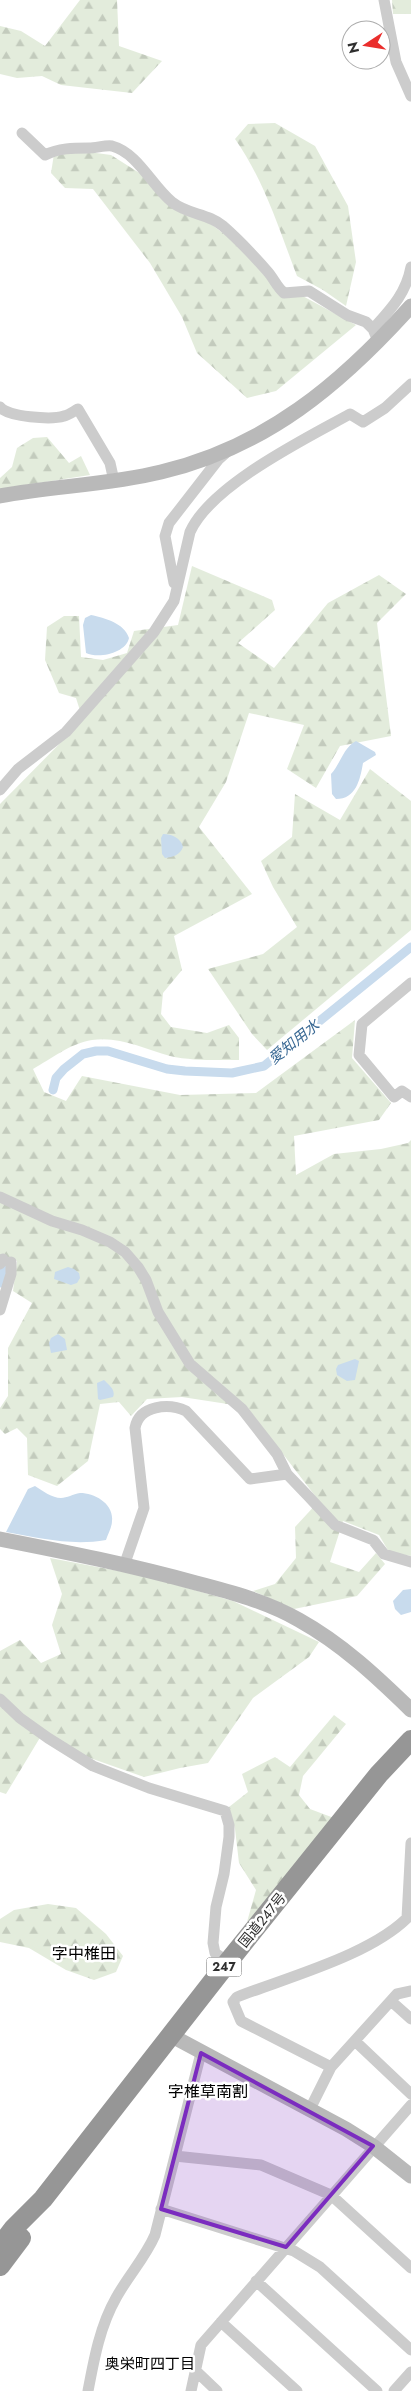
<svg xmlns="http://www.w3.org/2000/svg" width="411" height="2391" viewBox="0 0 411 2391" font-family="Jost,'Noto Sans JP',sans-serif">
<style>
.forest{fill:url(#forest-firs)}
.water{fill:#c8dbed}
.lines{fill:none;stroke-linecap:round;stroke-linejoin:round}
.canal{stroke:#c8dbed;stroke-width:9}
.street{stroke:#ccc;stroke-width:11}
.secondary{stroke:#b9b9b9;stroke-width:15}
.highway{stroke:#969696;stroke-width:20}
.marked{fill:#7b2cbf;fill-opacity:0.2;stroke:#7b2cbf;stroke-width:4;stroke-linejoin:round}
.labels{text-anchor:middle;stroke-width:5;stroke-linejoin:round;paint-order:stroke}
.shield{fill:#fff;stroke:#6d6d6d;stroke-width:1}
.shield-label{font-size:12px;font-weight:bold;fill:#2f2f2f}
.street-label{font-size:14px;fill:#2f2f2f;stroke:#fff}
.water-label{font-size:15px;font-style:italic;fill:#3a6994;stroke:#fff}
.neighbourhood-label{font-size:15px;fill:#000;stroke:#fff}
.quarter-label{font-size:16px;fill:#000;stroke:#fff}
</style>
<defs>
<pattern id="forest-firs" width="22" height="20" patternUnits="userSpaceOnUse" patternTransform="scale(1.25)"><rect width="22" height="20" fill="#e3ecdc"/><path d="M5 1l3.5 6h-7zM16 11l3.5 6h-7z" fill="#c3cbbd"/></pattern>
</defs>
<rect width="100%" height="100%" fill="#fff"/>
<path class="forest" d="M80,0H117L119,46L162,61L132,93L61,85L42,76L17,78L0,74V26L21,31L45,46Z
M392,0H411V14H393Z
M275,123L315,146L348,206L356,262L346,306L323,290L297,276C279,229 264,180 235,139L248,124Z
M74,150L111,155L152,181L242,247L264,275L356,325L276,391L247,398L197,353L182,317L150,263L93,189L65,188L51,173L54,154Z
M47,437L69,463L81,456L90,475L0,489V478L12,467L17,448L33,438Z
M192,566L272,600L275,610L238,643L274,668L328,603L379,575L406,594L377,623L391,736L340,746L316,788L287,769L304,725L249,713L226,782L199,827L252,894L174,936L182,970L163,993L161,1014L171,1027L207,1033L229,1025L239,1038V1060C216,1060 192,1061 170,1056C144,1049 120,1036 92,1040C71,1043 51,1059 33,1069L44,1092L66,1101L82,1076L180,1095L256,1093L355,1020L352,1058L391,1103L379,1120L294,1136L296,1175L334,1154L381,1149L408,1143L411,1140V1556L389,1552L379,1535L343,1521L330,1562L359,1572L376,1553L385,1564L357,1596L294,1609L253,1591L275,1584L296,1558L295,1527L319,1501L247,1407L182,1397L147,1399L131,1416L119,1402L100,1404L88,1461L57,1486L28,1475L27,1438L17,1428L5,1434L0,1429V1408L8,1396V1348L32,1303L13,1291L17,1261L2,1255L0,1259V804L83,720L76,698L59,693L45,660L47,627L64,616H79L81,657L103,660L127,653L134,631L178,625Z
M370,769L411,801V930L267,1050L252,1034L208,969L263,954L297,927L273,887L261,861L292,837L295,794L340,820Z
M50,1558L145,1576L233,1601L319,1642L309,1657L253,1698L208,1763L180,1768L144,1777L73,1752L44,1731L6,1794L0,1792V1651L20,1640L41,1663L61,1654L52,1625L62,1594Z
M334,1715L346,1724L303,1776L299,1795L310,1809L334,1818L286,1883L247,1922L256,1890L239,1863L235,1829L229,1807L248,1792L242,1774L275,1757L290,1767Z
M48,1904L76,1908L106,1934L123,1956L116,1972L94,1980L66,1970L29,1948L0,1942V1919L14,1910Z"/>
<path class="water" d="M91,615C105,618 124,623 129,638C126,653 99,659 86,653L83,625L85,618Z
M356,741L375,752L376,755L363,763C360,780 356,799 336,799L332,794L331,774C341,763 343,748 356,741Z
M163,834C172,834 181,838 183,847C180,855 173,857 165,858L162,854L161,838Z
M68,1267L74,1269L79,1273L80,1278L77,1283L71,1285L54,1279L55,1272Z
M58,1334L65,1339L67,1350L51,1353L49,1343L51,1338Z
M355,1359L359,1361L355,1380L347,1381L337,1375L336,1369L338,1365Z
M104,1380C109,1385 116,1390 113,1397L100,1400L98,1399L97,1383Z
M35,1486C43,1491 52,1498 61,1498C67,1498 73,1494 80,1493C95,1493 114,1504 112,1521C112,1527 108,1534 106,1540C71,1546 40,1538 6,1532L28,1489Z
M411,1589V1612L401,1615L395,1609L393,1601L403,1590Z"/>
<g class="lines">
<path class="canal" d="M53,1090L56,1078L64,1069L83,1054L96,1051H108L167,1069L185,1071L232,1073L264,1066L411,947
M0,1283L6,1262"/>
<path class="street" d="M384,0L396,62L411,96
M22,133L45,155C59,148 73,148 89,148C96,148 106,145 112,146C138,153 152,186 172,202C188,215 208,213 223,226C239,240 254,256 268,272C274,279 277,287 284,293L309,291L347,315L366,322L373,329
M376,336L373,329C390,310 406,294 411,267
M0,407C7,417 52,420 64,416C69,415 74,411 78,409L110,463L114,481
M174,583L165,536L169,523L218,460L227,452
M0,790L18,769L66,732L154,632L174,601L190,532C211,485 305,439 350,414L363,422L385,408L411,384
M411,983L362,1024L359,1055L394,1097L402,1091L411,1097
M0,1197L52,1221L82,1230L110,1242L125,1252L138,1267L146,1280L158,1312L190,1364L242,1409L277,1454L287,1474L309,1497L335,1525L373,1540L384,1554L411,1562
M0,1264L3,1259
M0,1310L11,1274V1262
M125,1563L144,1508L135,1428C139,1405 169,1403 186,1411L250,1479L287,1474
M0,1699L20,1718L48,1738L93,1766L149,1788L225,1811L229,1825V1837L224,1874L216,1907L213,1943L215,1953L228,1962
M407,1918L411,1843
M391,2001L411,2019
M355,2041L411,2094
M331,2067L241,2021L233,2002L237,1997C288,1977 375,1954 411,1914
M310,2109L331,2067L397,1994L411,1991
M175,2156L261,2165L331,2195L411,2268
M161,2209L294,2251L320,2267L411,2350
M256,2281L377,2391
M221,2322L297,2391
M196,2371L217,2391
M88,2391C94,2359 100,2326 116,2298C128,2276 145,2258 155,2235L201,2053
M191,2391L201,2345L411,2105
M394,2391L411,2372"/>
<path class="secondary" d="M0,496C53,486 108,485 161,472C266,447 340,385 411,306
M0,1539C66,1552 131,1565 196,1583C231,1592 268,1602 299,1620C342,1644 376,1676 411,1710
M170,2035L346,2129L373,2146L411,2176"/>
<path class="highway" d="M0,2246L14,2228L43,2199L228,1962L379,1774L411,1740
M0,2266L21,2238"/>
</g>
<path class="marked" d="M201,2053L373,2146L286,2247L161,2209Z"/>
<g class="labels">
<rect class="shield" x="206.5" y="1957.5" width="35" height="19" rx="4"/>
<g class="shield-label">
<text x="224" y="1971">247</text>
</g>
<g class="street-label">
<text transform="translate(262 1920) rotate(-51)" y="5">国道247号</text>
</g>
<g class="water-label">
<text transform="translate(294 1042) rotate(-39)" y="5">愛知用水</text>
</g>
<g class="neighbourhood-label">
<text x="150" y="2369">奥栄町四丁目</text>
</g>
<g class="quarter-label">
<text x="84" y="1959">字中椎田</text>
<text x="208" y="2097">字椎草南割</text>
</g>
</g>
<g transform="translate(366 45) rotate(258)"><circle r="24" fill="#ffffff" stroke="#acacac"/>
<path d="M0-4L9 19L0 12L-9 19Z" fill="#ea2e2c"/>
<text y="-8" font-size="14" font-weight="bold" text-anchor="middle" fill="#2f2f2f">N</text>
</g>
</svg>
